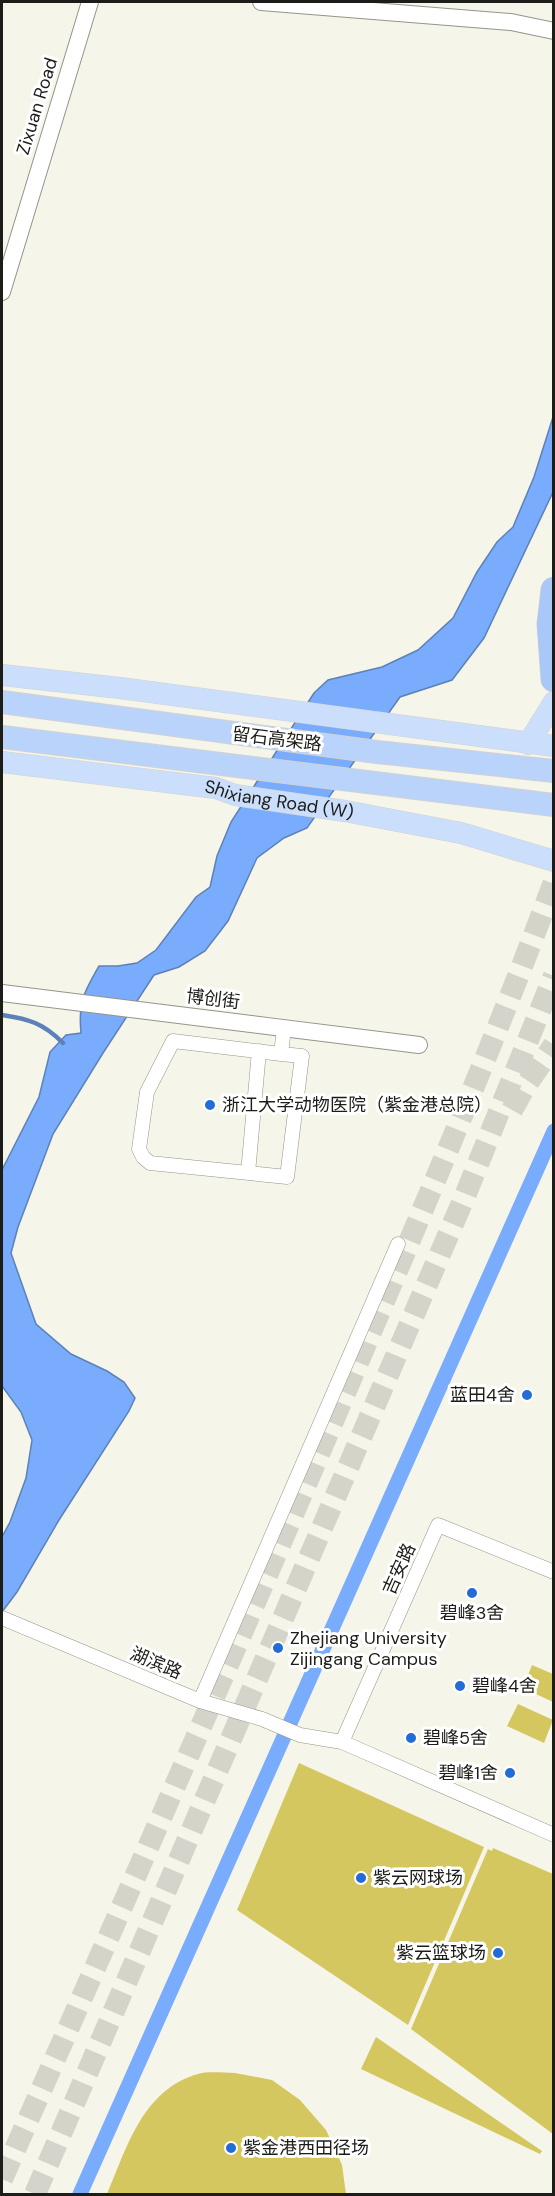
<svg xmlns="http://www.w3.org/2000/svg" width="555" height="2196" viewBox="0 0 555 2196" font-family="'DM Sans','Noto Sans SC',sans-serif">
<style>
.green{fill:#d5c75f}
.water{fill:#79acfc;stroke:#5d81b8;stroke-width:1.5}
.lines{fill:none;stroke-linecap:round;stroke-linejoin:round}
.stream{stroke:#5d81b8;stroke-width:4.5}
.canal{stroke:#79acfc;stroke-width:15}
.trunk-tunnel{stroke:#d5d4ca;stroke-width:22;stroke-dasharray:22 11;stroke-linecap:butt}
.minor-casing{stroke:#95948a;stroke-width:15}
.tertiary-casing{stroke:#95948a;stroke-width:18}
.primary-casing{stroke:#d2d2d1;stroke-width:22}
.trunk-casing{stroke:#d2d2d1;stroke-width:24}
.motorway-casing{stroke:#d2d2d1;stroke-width:27}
.minor{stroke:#fff;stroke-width:14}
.tertiary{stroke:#fff;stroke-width:16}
.primary{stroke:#cbdefb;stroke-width:21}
.trunk{stroke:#bad3fa;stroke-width:22}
.motorway{stroke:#a9c8f8;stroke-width:26}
.poi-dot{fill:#236cd7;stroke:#fff;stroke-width:2}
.labels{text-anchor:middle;stroke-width:6;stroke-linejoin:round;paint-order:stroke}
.street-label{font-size:18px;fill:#1c1c18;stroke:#fff}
.poi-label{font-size:18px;fill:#1c1c18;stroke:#fff;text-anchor:start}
</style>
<rect width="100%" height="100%" fill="#f6f5ea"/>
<path class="green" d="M532,1665L553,1674V1702L523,1688Z
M518,1704L553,1720L544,1743L507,1726Z
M299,1763L484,1847L408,2025L237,1910Z
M493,1848L553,1874V2134L411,2029L488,1849L492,1851Z
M376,2037L542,2151L540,2154L361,2069Z
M235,2073L272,2080L300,2100L326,2130L342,2165L346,2194H107C127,2148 142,2090 198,2074C208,2071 223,2073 235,2073Z"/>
<path class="water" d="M553,417V492L484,638L452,680L400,697L307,828L284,838L257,858L228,921L205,951L179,967L154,975L103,1053L53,1134L18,1227L11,1253L36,1324L71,1354L107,1371L124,1382L135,1398L129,1411L59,1520L17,1592L2,1612V1537L10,1522L26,1478L32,1440L21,1412L2,1386V1170L39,1097L50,1052L66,1035L81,1033C78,1002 84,992 99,966H118L137,963L156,950L196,897L210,887L217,856L231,822L314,693L328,680L382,667L418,650L453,618L477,572L497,542L513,527L534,477Z"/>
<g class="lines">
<path class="stream" d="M2,1015C29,1019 43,1023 63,1043"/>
<path class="canal" d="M80,2194L554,1131"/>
<path class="trunk-tunnel" d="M512,1110L525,1087L554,1045
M2,2179C116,1920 231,1661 342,1400C415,1228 489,1057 554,882
M35,2194L465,1196L554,976"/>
<defs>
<path id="minor" d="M281,1054L173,1041L147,1092L139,1149L143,1157L150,1163L287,1177L302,1056L281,1054L284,1028
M248,1173L259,1051
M2,1618L200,1701L262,1719L300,1735L342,1742L554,1835
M200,1701L398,1244
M342,1742L438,1525L554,1572"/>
<path id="tertiary" d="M261,2L511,22L554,31
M2,292L90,2
M2,993L419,1045"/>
<g id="primary">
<path d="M2,675L120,688L554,746"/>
<path d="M528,744L554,702"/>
<path id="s1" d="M2,762L216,788L235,795L345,811L461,833L554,861"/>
</g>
<path id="trunk" d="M2,702L377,752L554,771
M2,737L554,805"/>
<path id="motorway" d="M554,590L550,624L554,679"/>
</defs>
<use href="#minor" class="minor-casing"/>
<use href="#tertiary" class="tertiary-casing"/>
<use href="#primary" class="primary-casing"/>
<use href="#trunk" class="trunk-casing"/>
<use href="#motorway" class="motorway-casing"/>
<use href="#minor" class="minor"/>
<use href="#tertiary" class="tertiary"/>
<use href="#primary" class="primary"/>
<use href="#trunk" class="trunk"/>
<use href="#motorway" class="motorway"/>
</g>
<g class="poi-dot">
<circle cx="210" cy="1105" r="6"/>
<circle cx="527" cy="1395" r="6"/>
<circle cx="472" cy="1593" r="6"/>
<circle cx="278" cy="1648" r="6"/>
<circle cx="460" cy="1686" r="6"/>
<circle cx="411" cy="1738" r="6"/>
<circle cx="510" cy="1773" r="6"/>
<circle cx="361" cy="1878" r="6"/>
<circle cx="498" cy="1953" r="6"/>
<circle cx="231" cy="2148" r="6"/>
</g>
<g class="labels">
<g class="street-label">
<text transform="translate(37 106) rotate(-73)" y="6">Zixuan Road</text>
<text transform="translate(277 739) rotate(7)" y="6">留石高架路</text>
<text dy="6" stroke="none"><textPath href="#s1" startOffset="280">Shixiang Road (W)</textPath></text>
<text transform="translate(213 999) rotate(7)" y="6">博创街</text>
<text transform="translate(399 1569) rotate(-66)" y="6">吉安路</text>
<text transform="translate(156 1663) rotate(23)" y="6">湖滨路</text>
</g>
<g class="poi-label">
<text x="222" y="1111">浙江大学动物医院（紫金港总院）</text>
<text x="515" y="1401" text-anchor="end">蓝田4舍</text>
<text x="472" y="1619" text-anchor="middle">碧峰3舍</text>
<text x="290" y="1644">Zhejiang University<tspan x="290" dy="21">Zijingang Campus</tspan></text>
<text x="472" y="1692">碧峰4舍</text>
<text x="423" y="1744">碧峰5舍</text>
<text x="498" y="1779" text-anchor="end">碧峰1舍</text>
<text x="373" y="1884">紫云网球场</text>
<text x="486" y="1959" text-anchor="end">紫云篮球场</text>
<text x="243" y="2154">紫金港西田径场</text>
</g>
</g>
<rect width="555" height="2196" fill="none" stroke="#1c1c18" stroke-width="6"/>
</svg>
